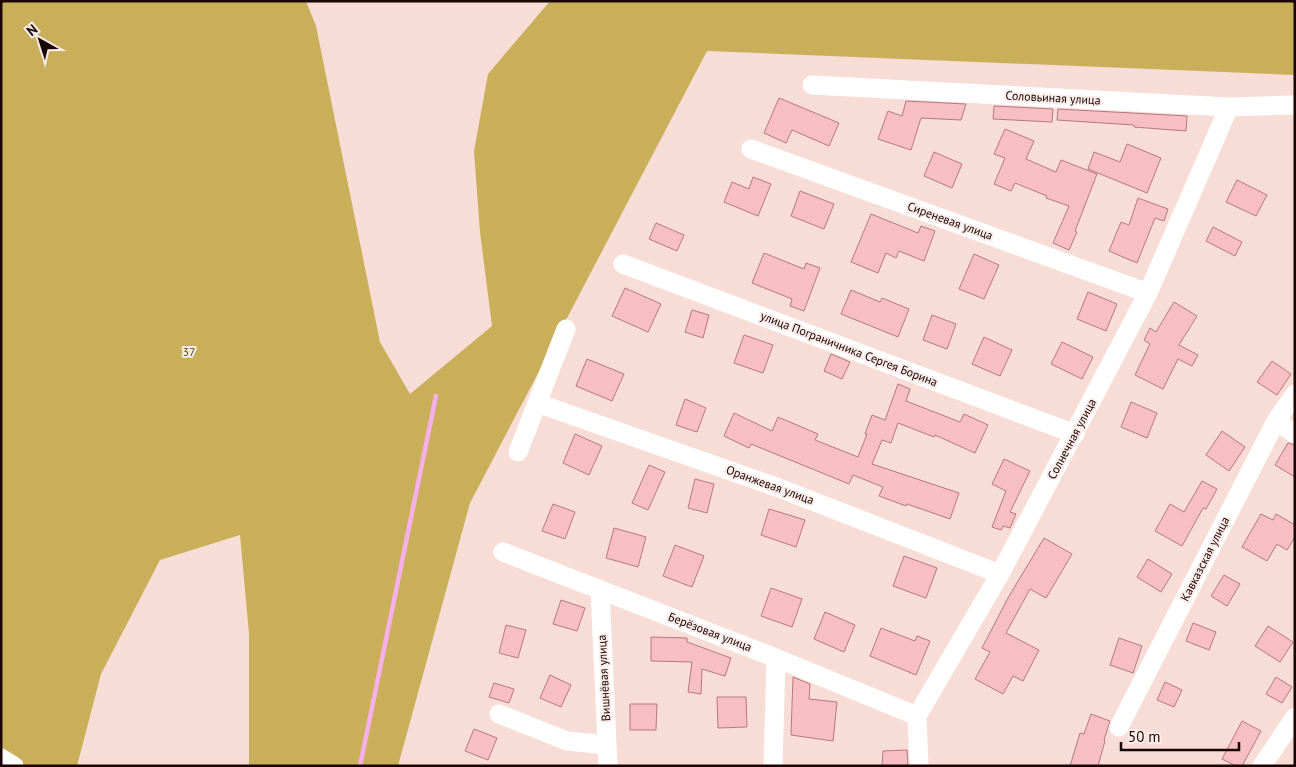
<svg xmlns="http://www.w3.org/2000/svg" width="1296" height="767" viewBox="0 0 1296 767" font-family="'PT Sans',sans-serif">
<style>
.forest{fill:#caaf5a}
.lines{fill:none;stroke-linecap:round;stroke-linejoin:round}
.stream{stroke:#f5b0ea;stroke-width:4.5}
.building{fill:#f7bfc4;stroke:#b6787e}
.minor{stroke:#fff;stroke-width:19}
.labels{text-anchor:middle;stroke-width:4;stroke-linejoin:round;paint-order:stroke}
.street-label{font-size:12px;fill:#1a0503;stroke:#fbedea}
.park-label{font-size:12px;fill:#4d421d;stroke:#fbedea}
</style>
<rect width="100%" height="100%" fill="#f8ddd7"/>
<path class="forest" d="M1,1H306L316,26L380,342L410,394L492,326L480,232L474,151L488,74L550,1H1295V75L707,51L470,503L398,766H249V634L240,535L160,560L101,674L77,766H1Z"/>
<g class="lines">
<path class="stream" d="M360,766L436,396"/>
</g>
<path class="building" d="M779,98L839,123L829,146L792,130L786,143L764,133Z
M906,101L966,104L961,120L921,118L911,150L878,139L888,111L902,116Z
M994,106L1053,109L1052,122L993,119Z
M1058,109L1187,116L1186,131L1134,127V125L1057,120Z
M1005,129L1034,141L1026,159L1056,172L1061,160L1097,174L1075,231L1077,232L1069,250L1053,243L1069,206L1046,198L1047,196L1015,183L1011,191L994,184L1005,158L994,154Z
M1127,144L1161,158L1147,193L1088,169L1094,152L1120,162Z
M934,152L962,164L952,188L924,176Z
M753,177L771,184L758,216L724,202L732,182L749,189Z
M1237,180L1267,195L1256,216L1226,202Z
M800,191L834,204L824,229L791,216Z
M1138,198L1168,209L1164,221L1155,218L1137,263L1109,251L1121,222L1129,225Z
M871,214L918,233L921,226L935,231L924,261L899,251L896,258L886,253L878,273L851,262Z
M656,223L684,235L677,251L649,239Z
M1213,227L1242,242L1235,256L1206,241Z
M764,253L804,269L806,263L820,268L804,311L790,306L792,299L752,283Z
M974,254L999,265L984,299L959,289Z
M625,288L661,304L648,332L612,316Z
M851,290L880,302L882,298L909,309L898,337L841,314Z
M1088,292L1117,304L1106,331L1077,319Z
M1174,302L1197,316L1179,345L1198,355L1192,366L1178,359L1163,389L1135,375L1150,344L1144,340L1150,328L1156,332Z
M692,310L709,315L703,338L685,332Z
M932,315L956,324L947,349L923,340Z
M744,335L773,345L763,373L734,363Z
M984,337L1012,350L1000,376L972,364Z
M1062,342L1093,357L1082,379L1051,364Z
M831,354L850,362L842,379L824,371Z
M587,359L624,374L612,401L576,386Z
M1272,361L1291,374L1277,395L1257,382Z
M898,384L910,389L906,401L960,422L964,414L988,425L975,453L935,435L934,437L898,423L891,443L882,440L872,464L959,493L950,519L907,504L906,506L879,496L883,487L853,475L849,484L751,444L749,448L724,436L734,413L772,431L778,417L818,434L815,440L858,457L867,434H865L872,415L885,420Z
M685,399L706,408L697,432L676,425Z
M1131,402L1157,413L1147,438L1121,427Z
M1222,431L1245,447L1229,471L1206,455Z
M575,434L602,446L589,475L563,463Z
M1288,443L1295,445V477L1275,465Z
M1004,459L1030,471L1010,512L1016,514L1010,528L1003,526L1001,530L992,527L1006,491L992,484Z
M649,465L665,472L648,510L632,503Z
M695,479L714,484L707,513L688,508Z
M1202,481L1217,489L1206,509L1203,508L1182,546L1155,531L1170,504L1184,512Z
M553,504L575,512L565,539L542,531Z
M769,509L805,520L796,547L761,535Z
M1261,514L1273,520L1276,514L1295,525V537L1287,550L1277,544L1267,561L1242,547Z
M614,528L646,537L638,567L606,558Z
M1044,538L1072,554L1046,598L1030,589L1006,633L1039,650L1023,681L1013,676L1003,694L975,679L990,652L982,648L1008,598Z
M675,545L704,556L692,587L663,576Z
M904,556L937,568L926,598L893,586Z
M1148,559L1172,574L1161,592L1137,577Z
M1224,575L1240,584L1227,606L1211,596Z
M771,588L802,599L792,627L761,616Z
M561,600L585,608L577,631L553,624Z
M825,612L855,625L844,652L814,639Z
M1193,623L1216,632L1209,650L1186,641Z
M506,625L526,630L518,658L499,653Z
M1268,626L1293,642L1280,662L1255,646Z
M881,628L915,641L917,636L930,641L916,675L870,656Z
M651,637L687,638V642L731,658L725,676L702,669L701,694L688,692L692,662L651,661Z
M1119,638L1142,646L1133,673L1110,665Z
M550,675L571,685L561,707L540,698Z
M793,677L810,684L809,699L837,702L833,741L791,735Z
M1276,677L1292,687L1282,703L1266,694Z
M1165,682L1182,690L1174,707L1157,700Z
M494,683L514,689L509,703L489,697Z
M717,697H746L747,727L718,728Z
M630,704H657L656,730H630Z
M1091,714L1110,721L1104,740L1105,741L1098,766H1070L1080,733L1084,734Z
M1242,721L1261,731L1242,766H1236L1222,759Z
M474,729L497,738L488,760L465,751Z
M907,750L908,766H882L883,751Z"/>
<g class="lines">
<path class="minor" d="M812,85L1229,107L1295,105
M751,149L1148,293
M623,264L1075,434
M537,403L779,488L1000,574
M1276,421L1295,434
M518,452L566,329
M503,552L776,658L917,716
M600,590L608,766
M499,714L567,741L607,745
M1119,727L1276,421L1295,394
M1,758L14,766
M773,766L776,658
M919,766L917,716L1000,574L1148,293L1229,107
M1262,766L1295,717"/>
</g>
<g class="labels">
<g class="street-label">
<text transform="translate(1053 98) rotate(3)" y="4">Соловьиная улица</text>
<text transform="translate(950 221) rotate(20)" y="4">Сиреневая улица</text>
<text transform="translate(849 349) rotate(21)" y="4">улица Пограничника Сергея Борина</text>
<text transform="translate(1072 439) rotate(-62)" y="4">Солнечная улица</text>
<text transform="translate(770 485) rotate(20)" y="4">Оранжевая улица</text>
<text transform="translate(1205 559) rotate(-63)" y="4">Кавказская улица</text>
<text transform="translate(710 632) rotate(21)" y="4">Берёзовая улица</text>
<text transform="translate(604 678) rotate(-93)" y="4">Вишнёвая улица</text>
</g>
<g class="park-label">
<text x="189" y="356">37</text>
</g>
</g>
<rect width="1296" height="767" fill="none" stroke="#1a0503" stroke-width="5"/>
<g transform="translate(40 40) rotate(321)" stroke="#fbedea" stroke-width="4" paint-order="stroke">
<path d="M0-4L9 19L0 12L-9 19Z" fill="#1a0503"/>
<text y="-8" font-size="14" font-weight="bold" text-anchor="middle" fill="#1a0503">N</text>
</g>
<path d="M1121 742v8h118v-8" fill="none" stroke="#1a0503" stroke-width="2.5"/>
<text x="1128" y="742" font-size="15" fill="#1a0503" stroke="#fbedea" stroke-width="4" paint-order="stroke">50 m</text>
</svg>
